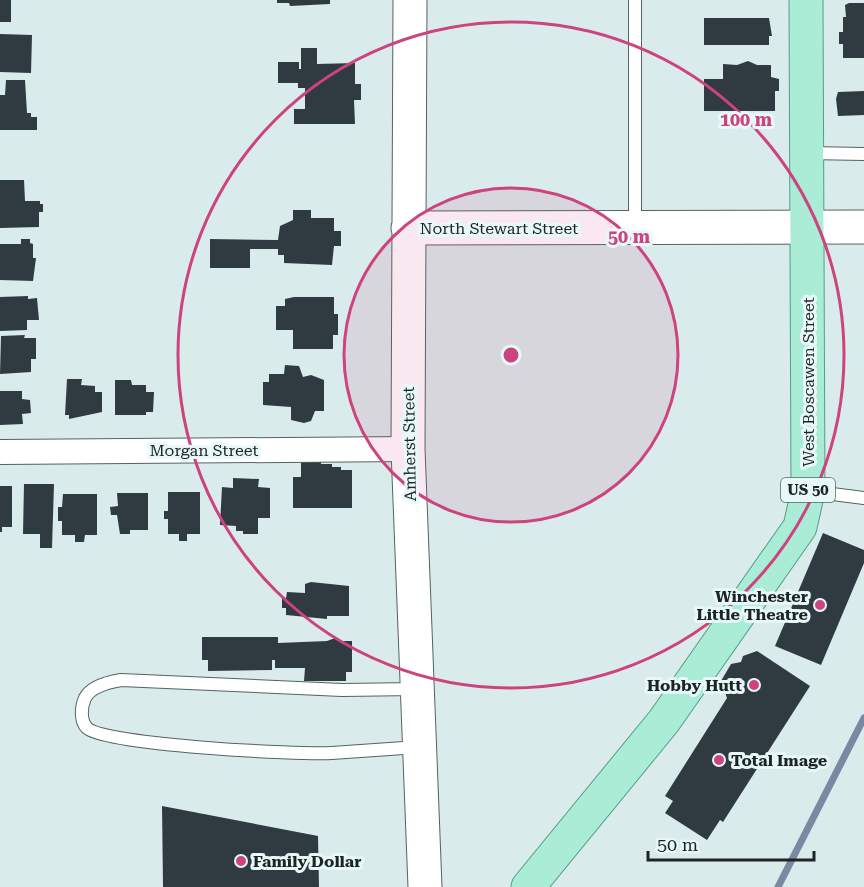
<svg xmlns="http://www.w3.org/2000/svg" width="864" height="887" viewBox="0 0 864 887" font-family="'Roboto Serif',serif">
<style>
.lines{fill:none;stroke-linecap:round;stroke-linejoin:round}
.stream{stroke:#7a89a2;stroke-width:7}
.building{fill:#303b41}
.lane-casing{stroke:#546263;stroke-width:14}
.street-casing{stroke:#546263;stroke-width:26}
.secondary-casing{stroke:#546263;stroke-width:35}
.primary-casing{stroke:#549e86;stroke-width:35}
.lane{stroke:#fff;stroke-width:12}
.street{stroke:#fff;stroke-width:24}
.secondary{stroke:#fff;stroke-width:33}
.primary{stroke:#aaecd6;stroke-width:33}
.ring{fill:none;stroke:#cc437f;stroke-width:3}
.poi-dot{fill:#cc437f;stroke:#e7f8f9;stroke-width:2}
.labels{text-anchor:middle;stroke-width:6;stroke-linejoin:round;paint-order:stroke}
.shield{fill:#e7f8f9;stroke:#5a6465;stroke-width:1.5}
.shield-label{font-size:15px;font-weight:bold;fill:#1e2425}
.street-label{font-size:16px;fill:#1e2425;stroke:#e7f8f9}
.poi-label{font-size:16px;font-weight:bold;fill:#1e2425;stroke:#e7f8f9;text-anchor:end}
.centre{fill:#cc437f;stroke:#e7f8f9;stroke-width:3}
.ring-label{font-size:18px;text-anchor:middle;font-weight:bold;fill:#cc437f;stroke:#e7f8f9;stroke-width:6;stroke-linejoin:round;paint-order:stroke}
</style>
<rect width="100%" height="100%" fill="#daebeb"/>
<g class="lines">
<path class="stream" d="M778,887L864,718"/>
</g>
<path class="building" d="M0,0H11V22H0Z
M277,0H330V4L290,6L289,3H277Z
M849,3H864V58H843V44H839V32H843V17H846L845,5Z
M704,18H769L772,36H769V45H704Z
M0,34L32,35L31,73L0,72Z
M301,48H317V64L355,63V84H361V100H354L355,124H294V109H305V88H298V83H278V62H299V69H301Z
M748,61L757,65H771V77L779,79V91H775V111H704V79H723V64L737,65Z
M6,80H25L27,113H31V117H37V130H0V95H5Z
M864,91V115L838,116L836,99L838,92Z
M0,180H24L25,201H40V204H43V212H39V227L0,228Z
M293,210H311V218H334V231H341V246H334L332,265L284,263V255H278V249H250V268H210V239L278,240L280,226L293,220Z
M21,239H30V243L33,244V258H36L33,281L0,280V244H21Z
M28,296V299L37,298L39,320H27V330L0,331V297Z
M294,297H334V314H338V335H333V349H293V330H276V306H285V299Z
M25,335L24,338H36V359H31V372L0,374L1,336Z
M285,365L299,366L303,377L311,375L324,380V411H315L311,421L304,423L291,420V407L263,405V382H269V374H284Z
M67,379H82L81,385L95,386V392H102V412L69,419V415H65Z
M115,380H131L132,385H146V392H154L153,412H146V415H115Z
M0,391H22V399L30,400L31,413L22,414L23,424L0,425Z
M301,462H321V464H332V467H341V470H352V508H293V477H301Z
M233,478L259,479L258,487L270,488V518H258V534H243V531H236V526L220,525L222,487L233,488Z
M24,484H54L52,548H40V534H23Z
M0,486H12V527H2V532H0Z
M168,492H200V534H187V541H179V534H168V519H164V511H168Z
M117,493H148V530H130V534H120L117,515H111L110,507L118,506Z
M63,494H97V535H85L84,542H75V535H62V521H58V507H62Z
M823,533L864,550V563L821,665L775,646Z
M311,582L349,586V616H327V619L286,615V608H282V598H286L287,592L305,593V584Z
M202,637H278V643L327,641L335,638L338,641H352V672H346V681H304L305,668H275V660H272V670L208,671V660H202Z
M757,651L810,686L723,822L720,820L707,840L665,813L673,801L665,796L727,698L721,681L731,664L741,662L743,656Z
M162,806L318,836L319,887H163Z"/>
<g class="lines">
<defs>
<path id="lane" d="M807,153L864,154
M635,226V0
M809,491L864,498
M416,689L342,690L121,680C109,682 91,686 85,698C81,707 80,721 87,728C105,745 299,755 332,753C361,751 389,749 418,747"/>
<path id="street" d="M0,452L408,449"/>
<path id="secondary" d="M410,0L408,449L425,887
M408,228L864,227"/>
<path id="primary" d="M528,887L664,721L800,527L808,491L806,0"/>
</defs>
<use href="#lane" class="lane-casing"/>
<use href="#street" class="street-casing"/>
<use href="#secondary" class="secondary-casing"/>
<use href="#primary" class="primary-casing"/>
<use href="#lane" class="lane"/>
<use href="#street" class="street"/>
<use href="#secondary" class="secondary"/>
<use href="#primary" class="primary"/>
</g>
<circle cx="511" cy="355" r="167" fill="#cc437f" fill-opacity=".12"/>
<g class="ring">
<circle cx="511" cy="355" r="167"/>
<circle cx="511" cy="355" r="333"/>
</g>
<g class="poi-dot">
<circle cx="820" cy="605" r="6"/>
<circle cx="754" cy="685" r="6"/>
<circle cx="719" cy="760" r="6"/>
<circle cx="241" cy="861" r="6"/>
</g>
<g class="labels">
<rect class="shield" x="781" y="478" width="54" height="24" rx="4.5"/>
<g class="shield-label">
<text x="808" y="495">US 50</text>
</g>
<g class="street-label">
<text x="499" y="234">North Stewart Street</text>
<text transform="translate(808 382) rotate(-90)" y="6">West Boscawen Street</text>
<text transform="translate(409 444) rotate(-91)" y="6">Amherst Street</text>
<text x="204" y="456">Morgan Street</text>
</g>
<g class="poi-label">
<text x="808" y="602">Winchester<tspan x="808" dy="18">Little Theatre</tspan></text>
<text x="742" y="691">Hobby Hutt</text>
<text x="731" y="766" text-anchor="start">Total Image</text>
<text x="253" y="867" text-anchor="start">Family Dollar</text>
</g>
</g>
<circle cx="511" cy="355" r="9" class="centre"/>
<g class="ring-label">
<text x="746" y="126">100 m</text>
<text x="629" y="243">50 m</text>
</g>
<path d="M648 851v9h166v-9" fill="none" stroke="#1e2425" stroke-width="3"/>
<text x="657" y="851" font-size="18" fill="#1e2425" stroke="#e7f8f9" stroke-width="4.5" paint-order="stroke">50 m</text>
</svg>
